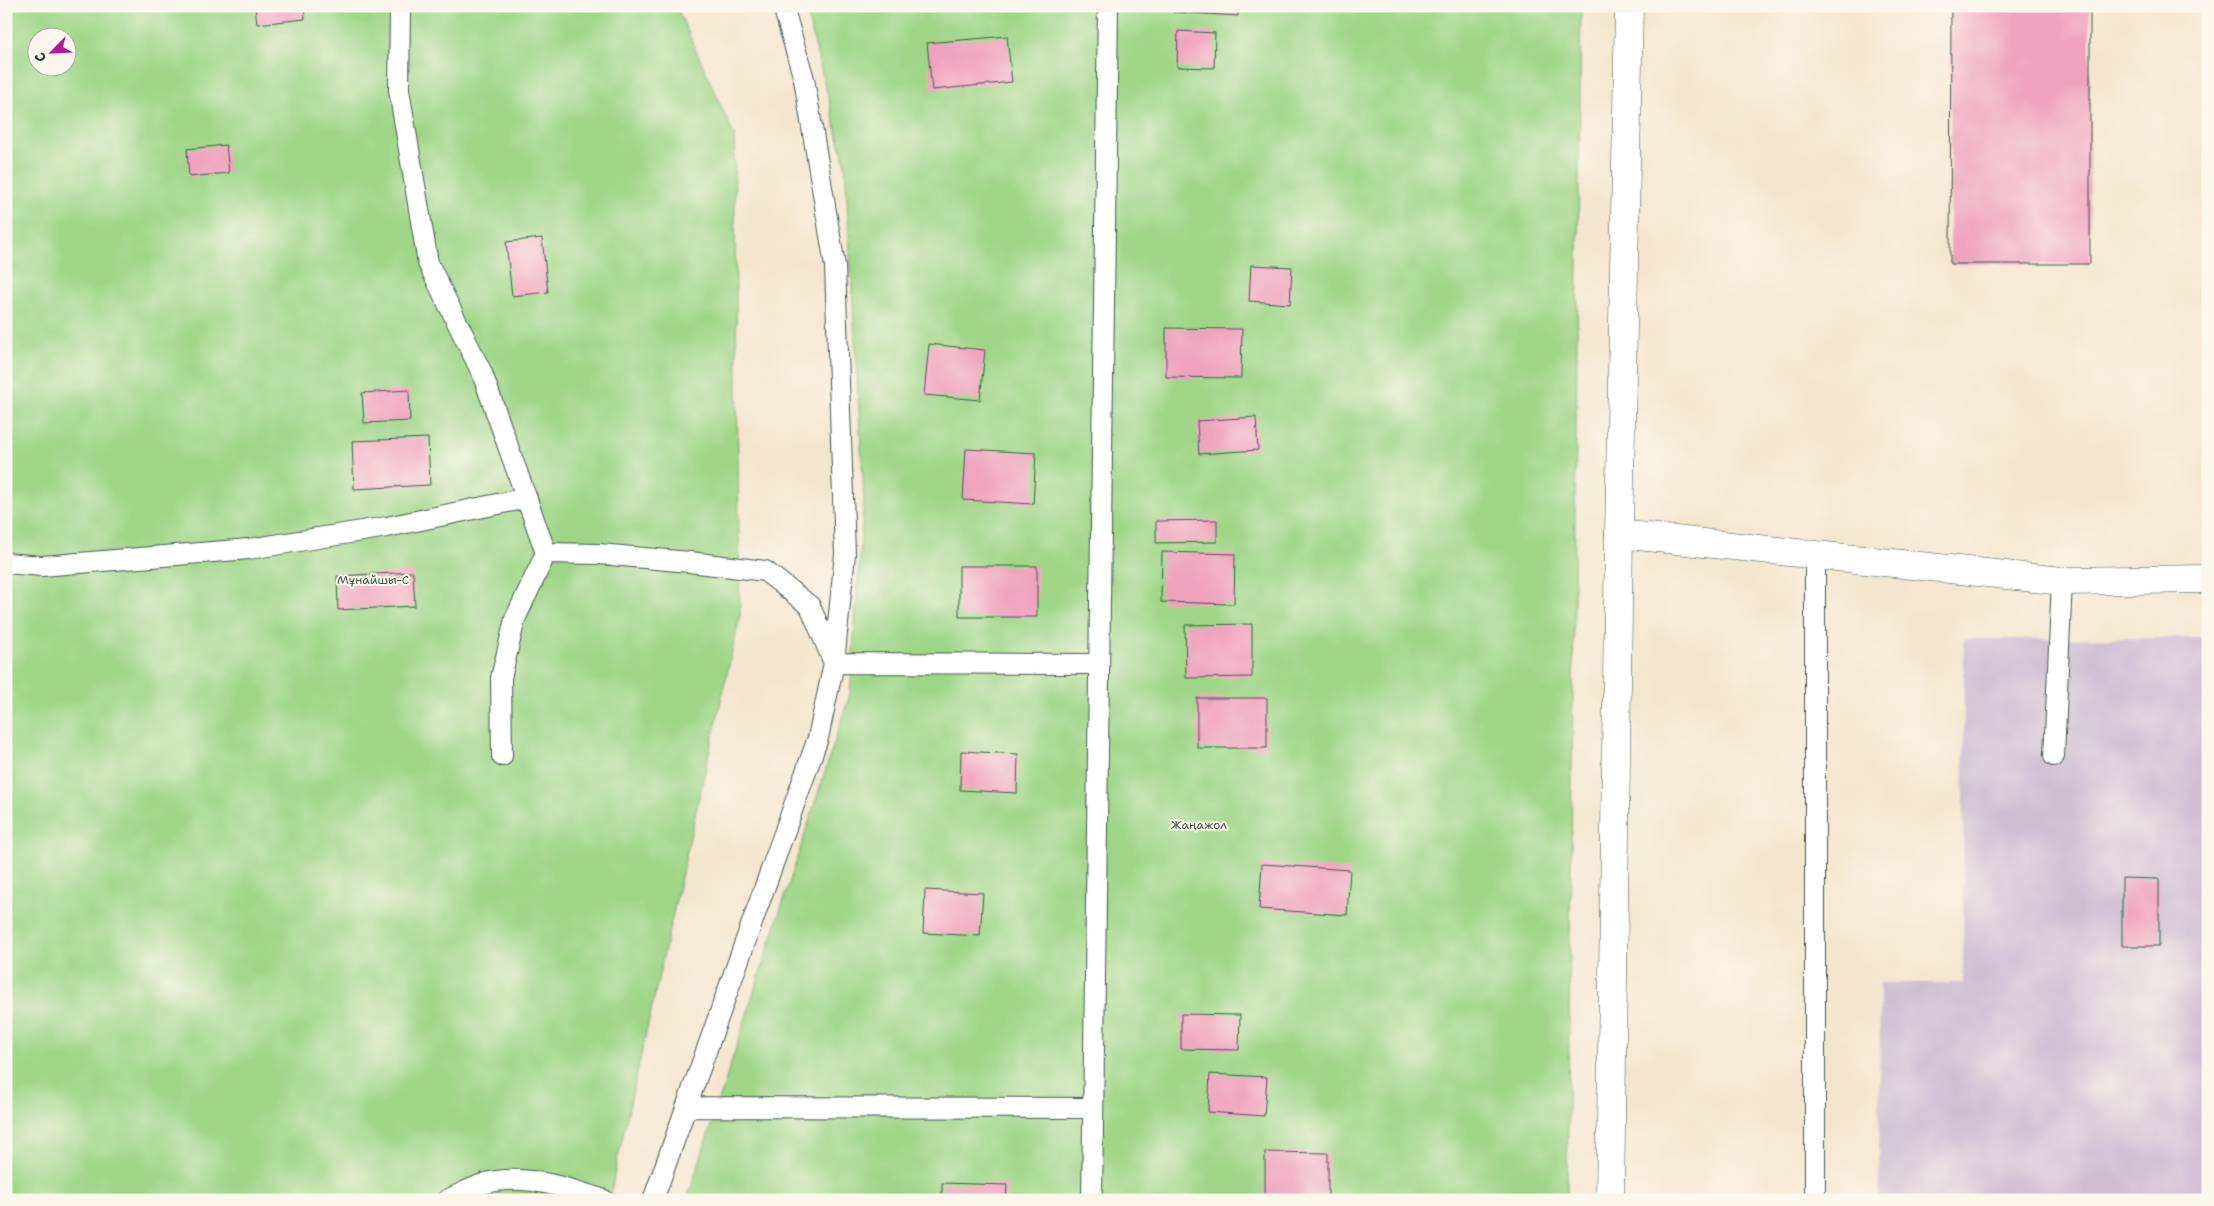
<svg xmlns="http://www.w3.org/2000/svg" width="2214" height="1206" viewBox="0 0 2214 1206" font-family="'Shantell Sans',sans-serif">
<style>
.industrial{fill:#cdbed2}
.green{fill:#9ed587;stroke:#5e895e;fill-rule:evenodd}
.building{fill:#efa2be}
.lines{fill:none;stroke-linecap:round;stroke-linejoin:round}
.service-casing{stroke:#3f564b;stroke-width:22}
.minor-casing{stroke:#3f564b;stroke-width:29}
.tertiary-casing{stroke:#3f564b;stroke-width:29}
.service{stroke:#fff;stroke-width:20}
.minor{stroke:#fff;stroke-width:28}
.tertiary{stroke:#fff;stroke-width:28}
.labels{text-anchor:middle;stroke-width:4;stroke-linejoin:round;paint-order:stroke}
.park-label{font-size:12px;fill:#385b45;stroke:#fbf7ec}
</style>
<rect width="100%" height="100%" fill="#fbf7ec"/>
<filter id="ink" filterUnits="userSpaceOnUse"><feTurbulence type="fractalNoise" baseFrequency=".02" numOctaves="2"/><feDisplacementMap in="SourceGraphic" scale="10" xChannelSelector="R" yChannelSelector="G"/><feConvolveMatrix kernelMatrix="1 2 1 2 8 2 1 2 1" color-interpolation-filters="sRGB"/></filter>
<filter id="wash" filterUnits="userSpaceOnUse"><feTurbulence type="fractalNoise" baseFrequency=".0096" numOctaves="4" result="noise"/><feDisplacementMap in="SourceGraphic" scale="20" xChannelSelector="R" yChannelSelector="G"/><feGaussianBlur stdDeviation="1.12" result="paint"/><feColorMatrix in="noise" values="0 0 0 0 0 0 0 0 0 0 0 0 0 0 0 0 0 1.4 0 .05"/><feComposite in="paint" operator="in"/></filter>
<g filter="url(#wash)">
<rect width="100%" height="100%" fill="#f4e6ce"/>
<path class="industrial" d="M2208,638V1200H1879L1880,983H1963L1964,639Z"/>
<path class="green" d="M6,6H676L734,135L740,616L616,1166L610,1200H6ZM38,38H68V68H38Z
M805,6H1581L1567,1200H687L850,694L864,498L845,164Z"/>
<g id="blocks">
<path class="building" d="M255,6H304L305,19L257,24Z
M1173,6H1238V16L1173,12Z
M1951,6H2090V264H1950Z
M1178,31L1215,33L1214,68L1177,67Z
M1007,36L1012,82L932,90L927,43Z
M226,145L229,173L189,177L187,149Z
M542,238L548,292L512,296L506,242Z
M1251,265L1292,267L1290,304L1249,301Z
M1166,328L1242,329L1241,378L1166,377Z
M929,344L985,350L980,400L924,395Z
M409,390L410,421L364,423L362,393Z
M1256,417L1258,450L1199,454L1197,421Z
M428,438L430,485L354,489L352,441Z
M966,449L1036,453L1033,504L963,500Z
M1217,520V542L1156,543V521Z
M1162,552L1235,554L1234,604L1161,602Z
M959,566H1037V617H959Z
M413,572L415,606L338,610L337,576Z
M1252,624V677L1186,678L1185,625Z
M1197,698H1267V748H1197Z
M961,751L1018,754L1017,793L960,790Z
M1262,864L1350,870L1347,915L1259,909Z
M2122,878L2159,879V946H2122Z
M925,890L983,893L980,936L923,933Z
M1181,1014L1240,1015L1239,1050L1181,1049Z
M1210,1074L1267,1077L1264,1116L1208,1112Z
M1265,1152L1328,1153V1197L1265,1196Z
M942,1183L1007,1185L1006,1200H942Z"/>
</g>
</g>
<g filter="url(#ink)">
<use href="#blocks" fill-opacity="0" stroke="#3f564b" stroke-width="1"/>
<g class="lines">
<defs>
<path id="service" d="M400,6L399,90L428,263L482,373L546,553L515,619L501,678L502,756
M546,553L599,554L690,562L765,571L810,606L834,663L1098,664
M1815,554V1200
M6,563L42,566L249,549L387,527L527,498
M2054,756L2062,581
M686,1107L1093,1108
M447,1200C460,1194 473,1187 486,1183C523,1173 569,1188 604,1200
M653,1200L818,738L834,663L845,554L835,266L804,79L783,6
M1092,1200L1108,6"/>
<path id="minor" d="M1619,534L2062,581L2208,579"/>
<path id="tertiary" d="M1610,1200L1619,534L1629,6"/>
</defs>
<use href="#service" class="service-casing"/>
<use href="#minor" class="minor-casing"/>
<use href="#tertiary" class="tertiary-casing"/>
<use href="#service" class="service"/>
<use href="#minor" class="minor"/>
<use href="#tertiary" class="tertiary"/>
</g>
</g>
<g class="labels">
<g class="park-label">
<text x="373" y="584">Мұнайшы-С</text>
<text x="1199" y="829">Жаңажол</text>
</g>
</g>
<rect width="2214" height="1206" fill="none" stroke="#fbf7ec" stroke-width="25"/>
<g transform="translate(52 52) rotate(246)"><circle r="24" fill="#fbf7ec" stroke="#a3ada2"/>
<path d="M0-4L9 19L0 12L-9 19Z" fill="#b5179e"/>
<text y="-8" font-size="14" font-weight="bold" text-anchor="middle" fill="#1f3d34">С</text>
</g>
</svg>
